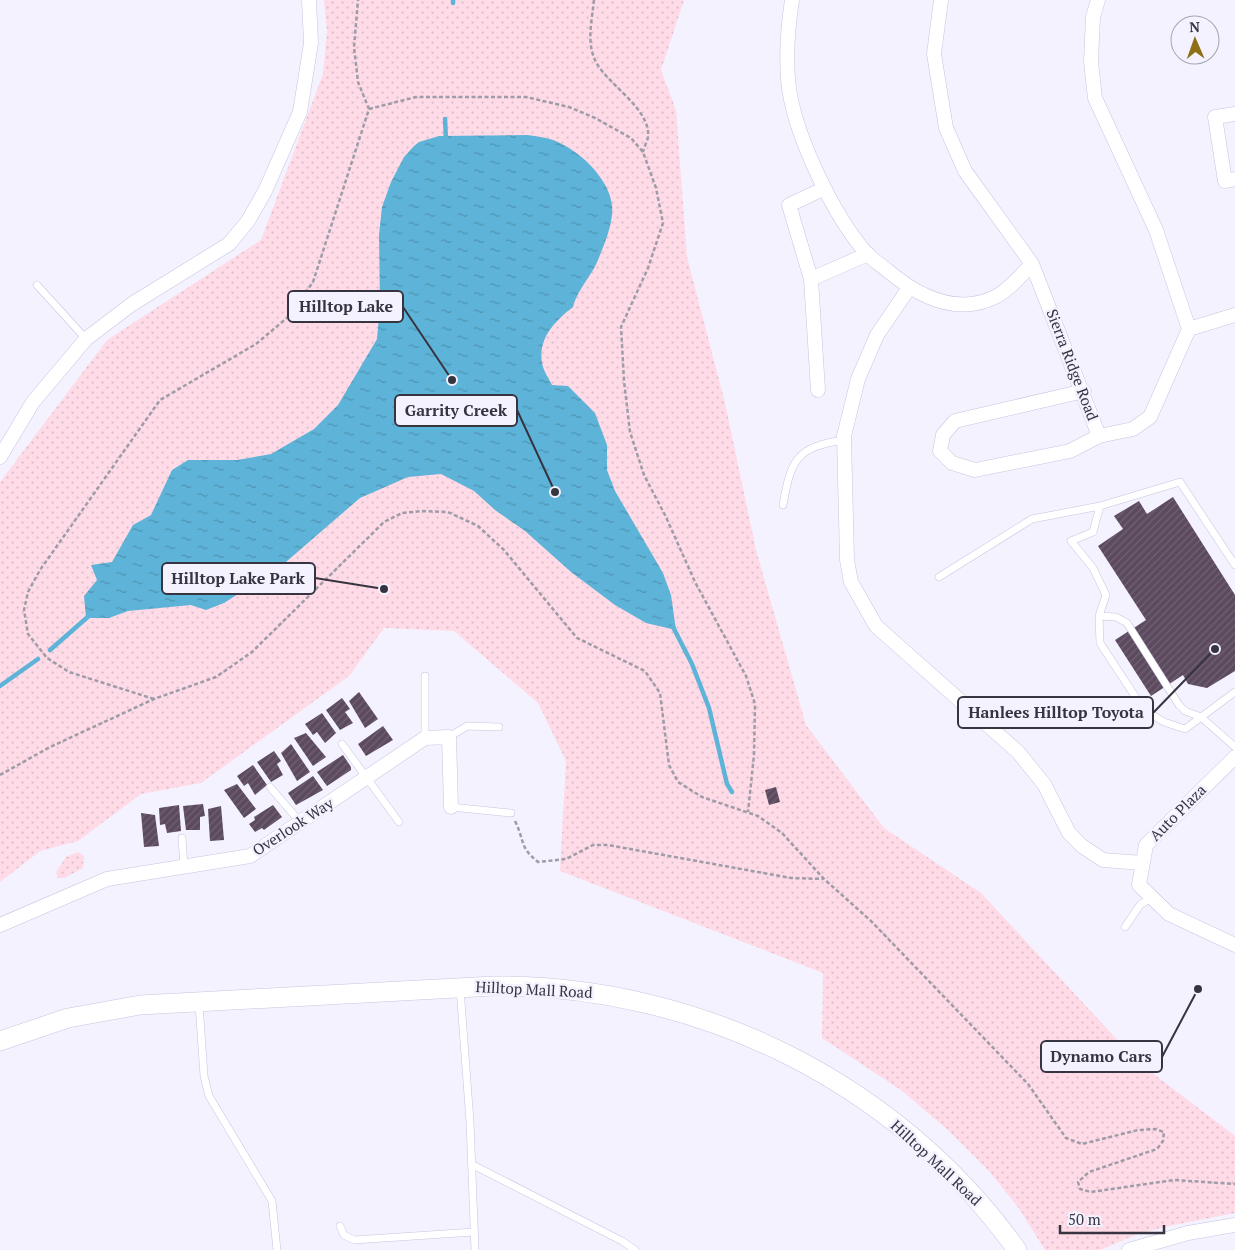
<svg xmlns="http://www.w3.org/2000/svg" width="1235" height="1250" viewBox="0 0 1235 1250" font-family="'PT Serif',serif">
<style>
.park{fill:url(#park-dots)}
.water{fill:url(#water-ripples)}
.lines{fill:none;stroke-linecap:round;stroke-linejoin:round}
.stream{stroke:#5eb4d8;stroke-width:4.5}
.building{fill:url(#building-hatch)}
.lane-casing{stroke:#c7c4e0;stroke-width:8}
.street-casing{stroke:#c7c4e0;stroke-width:15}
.secondary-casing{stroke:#c7c4e0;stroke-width:20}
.path{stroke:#9d9ca8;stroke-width:2.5;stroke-dasharray:4 2.5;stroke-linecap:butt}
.lane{stroke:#fff;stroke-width:7}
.street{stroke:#fff;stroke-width:14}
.secondary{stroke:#fff;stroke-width:19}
.labels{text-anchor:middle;stroke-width:5;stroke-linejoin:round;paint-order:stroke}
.street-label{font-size:15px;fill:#363440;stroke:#f3f2fe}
.leader{fill:none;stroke:#363440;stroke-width:2}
.callout-dot{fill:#363440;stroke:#f3f2fe;stroke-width:2}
.callout{fill:#f3f2fe;stroke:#363440;stroke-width:2}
.callout-label{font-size:16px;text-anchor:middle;font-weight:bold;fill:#363440}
</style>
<defs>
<pattern id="park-dots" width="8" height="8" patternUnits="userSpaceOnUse" patternTransform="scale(1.25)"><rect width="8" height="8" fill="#ffdbe7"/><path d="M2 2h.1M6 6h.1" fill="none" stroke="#dbbdc7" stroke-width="1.8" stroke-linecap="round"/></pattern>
<pattern id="water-ripples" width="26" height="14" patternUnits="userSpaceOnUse" patternTransform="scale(1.25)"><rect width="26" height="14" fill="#5eb4d8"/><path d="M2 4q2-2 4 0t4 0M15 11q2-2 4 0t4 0" fill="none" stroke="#4e93b1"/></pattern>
<pattern id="building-hatch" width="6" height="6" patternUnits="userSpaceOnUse" patternTransform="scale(1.25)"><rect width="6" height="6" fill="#5c4a5e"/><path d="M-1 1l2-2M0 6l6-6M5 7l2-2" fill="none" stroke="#716273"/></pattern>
</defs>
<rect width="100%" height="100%" fill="#f3f2fe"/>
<path class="park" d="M324,0H684L661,70L676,110L687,257L725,403L756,550L806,725L884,828L981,893L1138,1062L1235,1136V1213L1169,1226L1138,1234L1100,1250H1045L1020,1210L989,1171L949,1131L901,1090L822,1038L823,973L560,871L566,761L538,703L454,631L384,628L349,676L201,783L141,794L78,841L40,851L0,882V482L107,340L261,240L323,74L327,32Z
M78,852L84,856L83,868L64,878H58L56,872L66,857Z"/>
<path class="water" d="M527,135C535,136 543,137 550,139C576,147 609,177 612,205C614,222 604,245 598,260C591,277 577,290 573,307C555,321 538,338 542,363C543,370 549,379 552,385L568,386L595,413L607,445V470L615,491L663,573L671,595L676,630L646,623L615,605L571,572L525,531L495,510L474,491L441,474L408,477L360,498L279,568L224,603L206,610L191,605L128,611L109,618H86L84,596L97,580L91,565L112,562L133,525L151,515L172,470L188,460H237L271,454L314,429L338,405L377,339L380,305L379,235L382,207L391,182L404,157L414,146L419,142L439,136Z"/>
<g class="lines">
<path class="stream" d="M453,3V0
M445,119L446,140
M673,627L692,664L709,708L727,784L732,792
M50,650L90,615
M0,686L38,659"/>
</g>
<path class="building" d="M1173,497L1235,595V671L1207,688L1188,684L1183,675L1151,696L1115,640L1146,620L1098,546L1123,529L1114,516L1139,501L1147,514Z
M359,692L378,719L365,728L349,701Z
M342,698L350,709L345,712L353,723L340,730L326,710Z
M322,713L336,733L325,743L317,732L313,735L305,724Z
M383,726L393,740L366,756L358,744Z
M306,733L326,757L313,766L294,738Z
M291,744L310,772L297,781L281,753Z
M274,751L281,761L277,764L283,775L271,782L257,762Z
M343,755L351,767V770L327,786L317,772Z
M253,765L267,785L255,795L248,783L244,786L237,776Z
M313,776L323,790L296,805L288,793Z
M237,784L256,809L244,818L224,790Z
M776,787L780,802L769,805L765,790Z
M203,804L205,816L200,817V830H186L183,806Z
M179,805L181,831L167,833L165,824L160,825L159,808Z
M273,805L282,817L264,830L262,828L255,832L249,824L255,820L254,817Z
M221,806L224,840L210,841L208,809Z
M141,813L155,815L159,846L144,847Z"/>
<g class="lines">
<defs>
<path id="lane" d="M37,285L86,339
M783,505C791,460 796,447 844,440
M1100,506L1093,532L1071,541L1093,568L1106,595L1099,616L1100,643L1144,710L1164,722L1185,729L1235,692
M939,577L1032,519L1100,506L1180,482L1235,565
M1099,616L1116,617L1127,623L1179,705L1185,711L1201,717L1235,747
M449,737L467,726L499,727
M425,738V676
M342,744L399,822
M270,787L301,823
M451,807L511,813
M182,838L184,867
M1125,927L1140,905L1152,897
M460,988L470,1122L475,1250
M199,1004L204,1076L209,1096L272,1201L277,1250
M473,1165L622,1241L635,1250
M340,1226L344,1235L354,1240L474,1232"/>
<path id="street" d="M792,0C788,26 786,53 788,79C792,131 833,215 867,254C873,260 881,265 888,271C918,296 956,316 995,297C1009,290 1021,275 1032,264
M941,0L934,54L946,128L965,171L1032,264L1099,436
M1098,0L1093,17L1091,62L1095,98L1156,230L1189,329
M1235,114L1215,117L1225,181L1235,179
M811,279L868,254
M909,288L877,335L858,379L844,436L847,560L851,582L876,626L1018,752L1044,784L1069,833L1082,846L1103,860L1142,863
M1189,329L1235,315
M818,390L811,279L789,205L823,189
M1084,391L955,421L943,435L940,451L952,463L975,470L1070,451L1099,436L1133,429L1150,417L1189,329
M0,457L33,402L86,339L132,304L229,244L248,221L265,191L300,112L311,43L309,0
M1235,757L1146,845L1139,885L1169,914L1235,945
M0,925L107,879L250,856L425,738L449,737L451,807
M1129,1250L1188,1233L1235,1225"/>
<path id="secondary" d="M0,1041L68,1018L140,1005L494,986C699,985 897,1082 1017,1250"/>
</defs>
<use href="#lane" class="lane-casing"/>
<use href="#street" class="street-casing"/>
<use href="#secondary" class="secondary-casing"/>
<path class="path" d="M594,0C592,20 586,43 596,62C608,85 651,109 648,137C647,142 644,147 643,152
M369,109L416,97H526L569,107L595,118L631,138L643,152L656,188L663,223L648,268L621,327L624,381L630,432L644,475L666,517L695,582L746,676L755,704L754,755L748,812
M154,699L69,672L47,658L28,634L24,610L28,592L40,570L160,400L256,344L288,317L313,282L369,109L358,82L354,47L358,0
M0,775L50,747L154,699L216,677L252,652L384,522L402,513L422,511L448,512L478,526L504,550L577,638L645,671L660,693L669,765L678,782L702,797L758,816L782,833L824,879L871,921L1028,1084L1066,1138L1082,1144L1138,1130L1155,1129L1164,1132L1163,1141L1157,1149L1089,1172L1078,1182L1080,1189L1091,1192L1174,1180L1235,1184
M515,821C525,841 519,847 538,862L566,859L593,845H608L791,878L823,879"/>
<use href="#lane" class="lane"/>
<use href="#street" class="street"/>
<use href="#secondary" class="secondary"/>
</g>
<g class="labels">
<g class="street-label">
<text transform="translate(1072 365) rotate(69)" y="5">Sierra Ridge Road</text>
<text transform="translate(1178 813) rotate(-45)" y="5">Auto Plaza</text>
<text transform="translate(293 827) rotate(-33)" y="5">Overlook Way</text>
<text transform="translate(534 990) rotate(3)" y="5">Hilltop Mall Road</text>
<text transform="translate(936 1163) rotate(43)" y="5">Hilltop Mall Road</text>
</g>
</g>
<path class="leader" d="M452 380L403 307M555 492L517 410M384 589L315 578M1215 649L1153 713M1198 989L1162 1057"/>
<g class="callout-dot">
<circle cx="452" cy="380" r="5"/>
<circle cx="555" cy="492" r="5"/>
<circle cx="384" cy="589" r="5"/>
<circle cx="1215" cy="649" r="5"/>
<circle cx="1198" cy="989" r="5"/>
</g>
<g class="callout">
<rect x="288" y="291" width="115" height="31" rx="5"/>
<rect x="395" y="395" width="122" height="31" rx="5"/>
<rect x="162" y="563" width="153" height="31" rx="5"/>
<rect x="958" y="697" width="195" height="31" rx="5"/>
<rect x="1041" y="1041" width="121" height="31" rx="5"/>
</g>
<g class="callout-label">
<text x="346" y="312">Hilltop Lake</text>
<text x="456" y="416">Garrity Creek</text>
<text x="238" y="584">Hilltop Lake Park</text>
<text x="1056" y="718">Hanlees Hilltop Toyota</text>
<text x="1101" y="1062">Dynamo Cars</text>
</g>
<g transform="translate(1195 40) rotate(358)"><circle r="24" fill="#f3f2fe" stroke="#a7a6b2"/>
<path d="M0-4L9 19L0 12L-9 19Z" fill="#8d7114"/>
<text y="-8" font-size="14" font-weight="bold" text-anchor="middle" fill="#363440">N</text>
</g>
<path d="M1060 1225v8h104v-8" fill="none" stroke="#363440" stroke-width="2.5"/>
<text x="1068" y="1225" font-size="15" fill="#363440" stroke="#f3f2fe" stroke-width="4" paint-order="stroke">50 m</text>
</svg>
